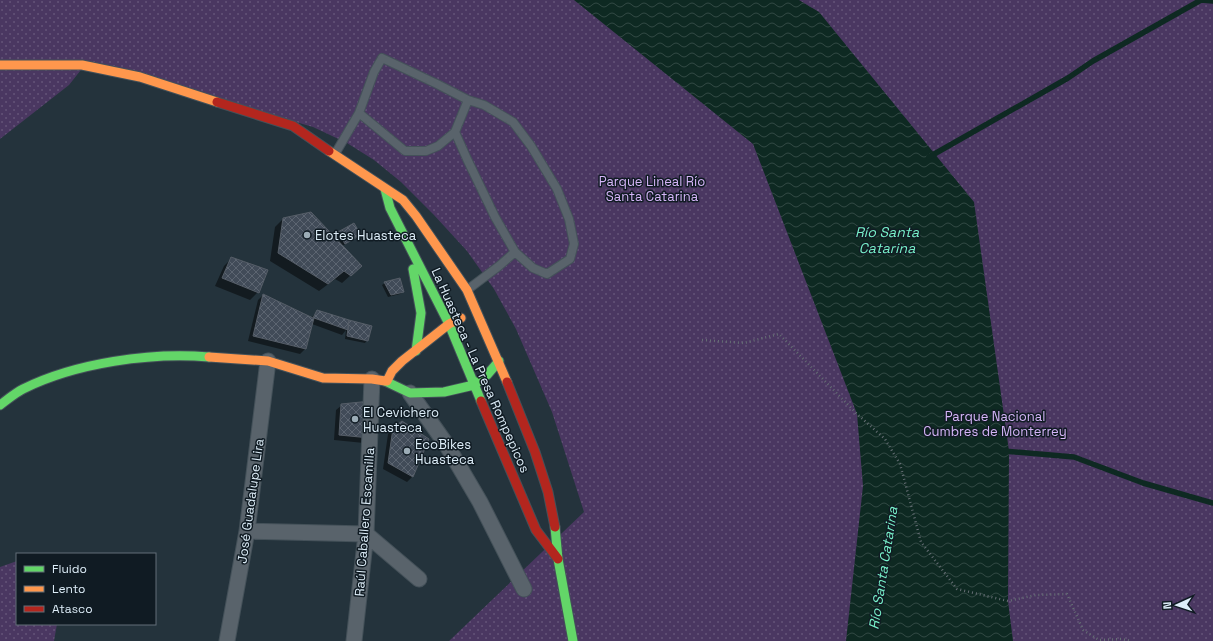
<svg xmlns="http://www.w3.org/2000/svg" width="1213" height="641" viewBox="0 0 1213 641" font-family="'Space Grotesk',sans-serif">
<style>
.green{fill:url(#green-dots)}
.water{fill:url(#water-waves)}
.shadow{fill:#0007}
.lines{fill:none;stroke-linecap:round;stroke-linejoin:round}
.stream{stroke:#0e2922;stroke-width:5.5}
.building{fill:url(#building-cross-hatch);stroke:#555d67}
.lane-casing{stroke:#445159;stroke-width:10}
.street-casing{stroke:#445159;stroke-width:17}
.fast-casing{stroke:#445159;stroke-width:11}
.slow-casing{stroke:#445159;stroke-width:11}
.jam-casing{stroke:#445159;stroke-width:11}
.path{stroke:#656e74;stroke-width:2.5;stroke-dasharray:1 3;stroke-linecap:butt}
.lane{stroke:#59636b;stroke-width:8}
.street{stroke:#59636b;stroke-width:15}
.fast{stroke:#63d668;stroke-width:9}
.slow{stroke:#ff974d;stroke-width:9}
.jam{stroke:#b3261e;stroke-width:9}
.poi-dot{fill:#9cacb6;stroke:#101b23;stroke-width:1.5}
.labels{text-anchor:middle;stroke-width:3;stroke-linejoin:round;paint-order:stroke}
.park-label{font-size:13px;fill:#d5b5f8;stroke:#101b23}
.poi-label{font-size:13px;fill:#ddedf8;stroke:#101b23;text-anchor:start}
.street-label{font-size:13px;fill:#ddedf8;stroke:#101b23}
.water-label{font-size:14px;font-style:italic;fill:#78f1ca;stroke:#101b23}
</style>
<defs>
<pattern id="green-dots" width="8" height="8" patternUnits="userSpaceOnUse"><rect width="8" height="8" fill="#4a3761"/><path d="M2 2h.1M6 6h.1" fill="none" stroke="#645478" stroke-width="1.8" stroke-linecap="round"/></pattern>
<pattern id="water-waves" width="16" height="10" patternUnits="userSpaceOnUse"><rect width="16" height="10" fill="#0e2922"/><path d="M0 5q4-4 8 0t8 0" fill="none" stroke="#314843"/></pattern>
<pattern id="building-cross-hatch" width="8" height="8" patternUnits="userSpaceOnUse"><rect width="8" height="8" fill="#414b58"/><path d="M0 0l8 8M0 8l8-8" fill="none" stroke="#5c6571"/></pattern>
</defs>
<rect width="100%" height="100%" fill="#24333c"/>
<path class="green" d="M0,0H1213V641H449L584,512L552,412L516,329L494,289L467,251L434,215L401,182L374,160L347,143L313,127L88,61L69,85L0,139Z
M17,561V624H57L54,641H0V567Z"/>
<path class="water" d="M574,0H799L819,12L974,202L1009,451L1008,601L1013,641H846L863,486L857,414L753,144Z"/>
<path class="shadow" d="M283,219L352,274L342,283L335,279L319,291L270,261L275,227Z
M339,233L360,235L342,246L336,236Z
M232,258L258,292L250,300L215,286L224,266Z
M385,283L403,292L400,294L388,297L382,285Z
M263,295L311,318L318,311L367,340L365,343L345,339L346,330L342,335L312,324L305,349L300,354L248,341L258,300Z
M370,402L364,443L334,440L336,410L342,405Z
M394,428L428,440L412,477L407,482L383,469L388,434Z"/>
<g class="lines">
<path class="stream" d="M929,157L1068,78L1093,61L1201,0L1213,1
M1003,451L1074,457L1143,483L1213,503"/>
</g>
<path class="building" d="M311,212L362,266L351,276L344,271L328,284L278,253L283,218Z
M354,223L361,235L345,244L338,232Z
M231,257L268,270L259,293L222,278Z
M400,278L404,292L391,295L384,282Z
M263,294L313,318L317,310L349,320L348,330L314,318L306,349L253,336Z
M349,320L372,326L368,341L347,336Z
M371,401L370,438L339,435L341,404Z
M402,421L429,439L413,477L388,463L393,428Z"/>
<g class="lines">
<defs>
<path id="lane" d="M359,113L405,151H426L438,146L455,132L468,100
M335,154L359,113L374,72L382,58L437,84L468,100L484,105L513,122L531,146L557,189L569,219L574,244L570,259L547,274L533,268L515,252L495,217L467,159L455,132
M467,290L499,266L515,252"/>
<path id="street" d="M410,393L446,444L480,502L524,589
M247,531L366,534L419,579
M227,641L247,531L268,361
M354,641L366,534L372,379"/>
<path id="fast" d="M385,189L390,208L449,324L481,401
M413,269L421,313L416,351
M385,381L410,393L444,392L474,385L487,375L499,361
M0,405C7,400 15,393 23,389C75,363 151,352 209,357
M555,527L558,559L573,641"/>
<path id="slow" d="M0,65H82L140,77L217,102
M329,151L403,200L416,216L467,290L507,382
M209,357L268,361L323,378L372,379L385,381
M387,381L392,371L402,361L449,324L461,318"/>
<path id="jam" d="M217,102L293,126L329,151
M507,382L535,452L548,492L555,527
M481,401L536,530L558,559"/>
</defs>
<use href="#lane" class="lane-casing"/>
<use href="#street" class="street-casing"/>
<use href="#fast" class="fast-casing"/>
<use href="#slow" class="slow-casing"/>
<use href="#jam" class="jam-casing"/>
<path class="path" d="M702,340L744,343L779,334L857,414L885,439L900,464L921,542L957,589L1008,601L1036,595L1067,594L1083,630L1099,640L1122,639L1131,641"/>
<use href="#lane" class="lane"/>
<use href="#street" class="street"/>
<use href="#fast" class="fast"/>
<use href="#slow" class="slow"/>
<use href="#jam" class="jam"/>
</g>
<g class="poi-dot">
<circle cx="307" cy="235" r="4"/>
<circle cx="355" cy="419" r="4"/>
<circle cx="407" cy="451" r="4"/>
</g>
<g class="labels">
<g class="park-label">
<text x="652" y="186">Parque Lineal Río<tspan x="652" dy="15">Santa Catarina</tspan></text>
<text x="995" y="421">Parque Nacional<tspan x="995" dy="15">Cumbres de Monterrey</tspan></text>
</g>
<g class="poi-label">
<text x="315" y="240">Elotes Huasteca</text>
<text x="363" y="417">El Cevichero<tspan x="363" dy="15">Huasteca</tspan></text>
<text x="415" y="449">EcoBikes<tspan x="415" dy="15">Huasteca</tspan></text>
</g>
<g class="street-label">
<text transform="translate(481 370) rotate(66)" y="5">La Huasteca - La Presa Rompepicos</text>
<text transform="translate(250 501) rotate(-82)" y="5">José Guadalupe Lira</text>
<text transform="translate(364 522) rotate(-86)" y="5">Raúl Caballero Escamilla</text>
</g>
<g class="water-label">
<text x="887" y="237">Río Santa<tspan x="887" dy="16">Catarina</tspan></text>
<text transform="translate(883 568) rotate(-81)" y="5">Río Santa Catarina</text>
</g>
</g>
<rect x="16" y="553" width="140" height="72" fill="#101b23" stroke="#626f78"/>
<rect x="24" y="566" width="20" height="6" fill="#63d668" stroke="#626f78"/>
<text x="52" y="573" font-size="12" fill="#ddedf8">Fluido</text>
<rect x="24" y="586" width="20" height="6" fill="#ff974d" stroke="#626f78"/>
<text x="52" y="593" font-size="12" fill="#ddedf8">Lento</text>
<rect x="24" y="606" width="20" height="6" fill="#b3261e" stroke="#626f78"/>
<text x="52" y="613" font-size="12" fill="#ddedf8">Atasco</text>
<g transform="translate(1177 605) rotate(267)" stroke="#101b23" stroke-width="3" paint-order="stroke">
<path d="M0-3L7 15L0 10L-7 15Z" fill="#ddedf8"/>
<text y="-6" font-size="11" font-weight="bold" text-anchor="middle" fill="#ddedf8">N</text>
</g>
</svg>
